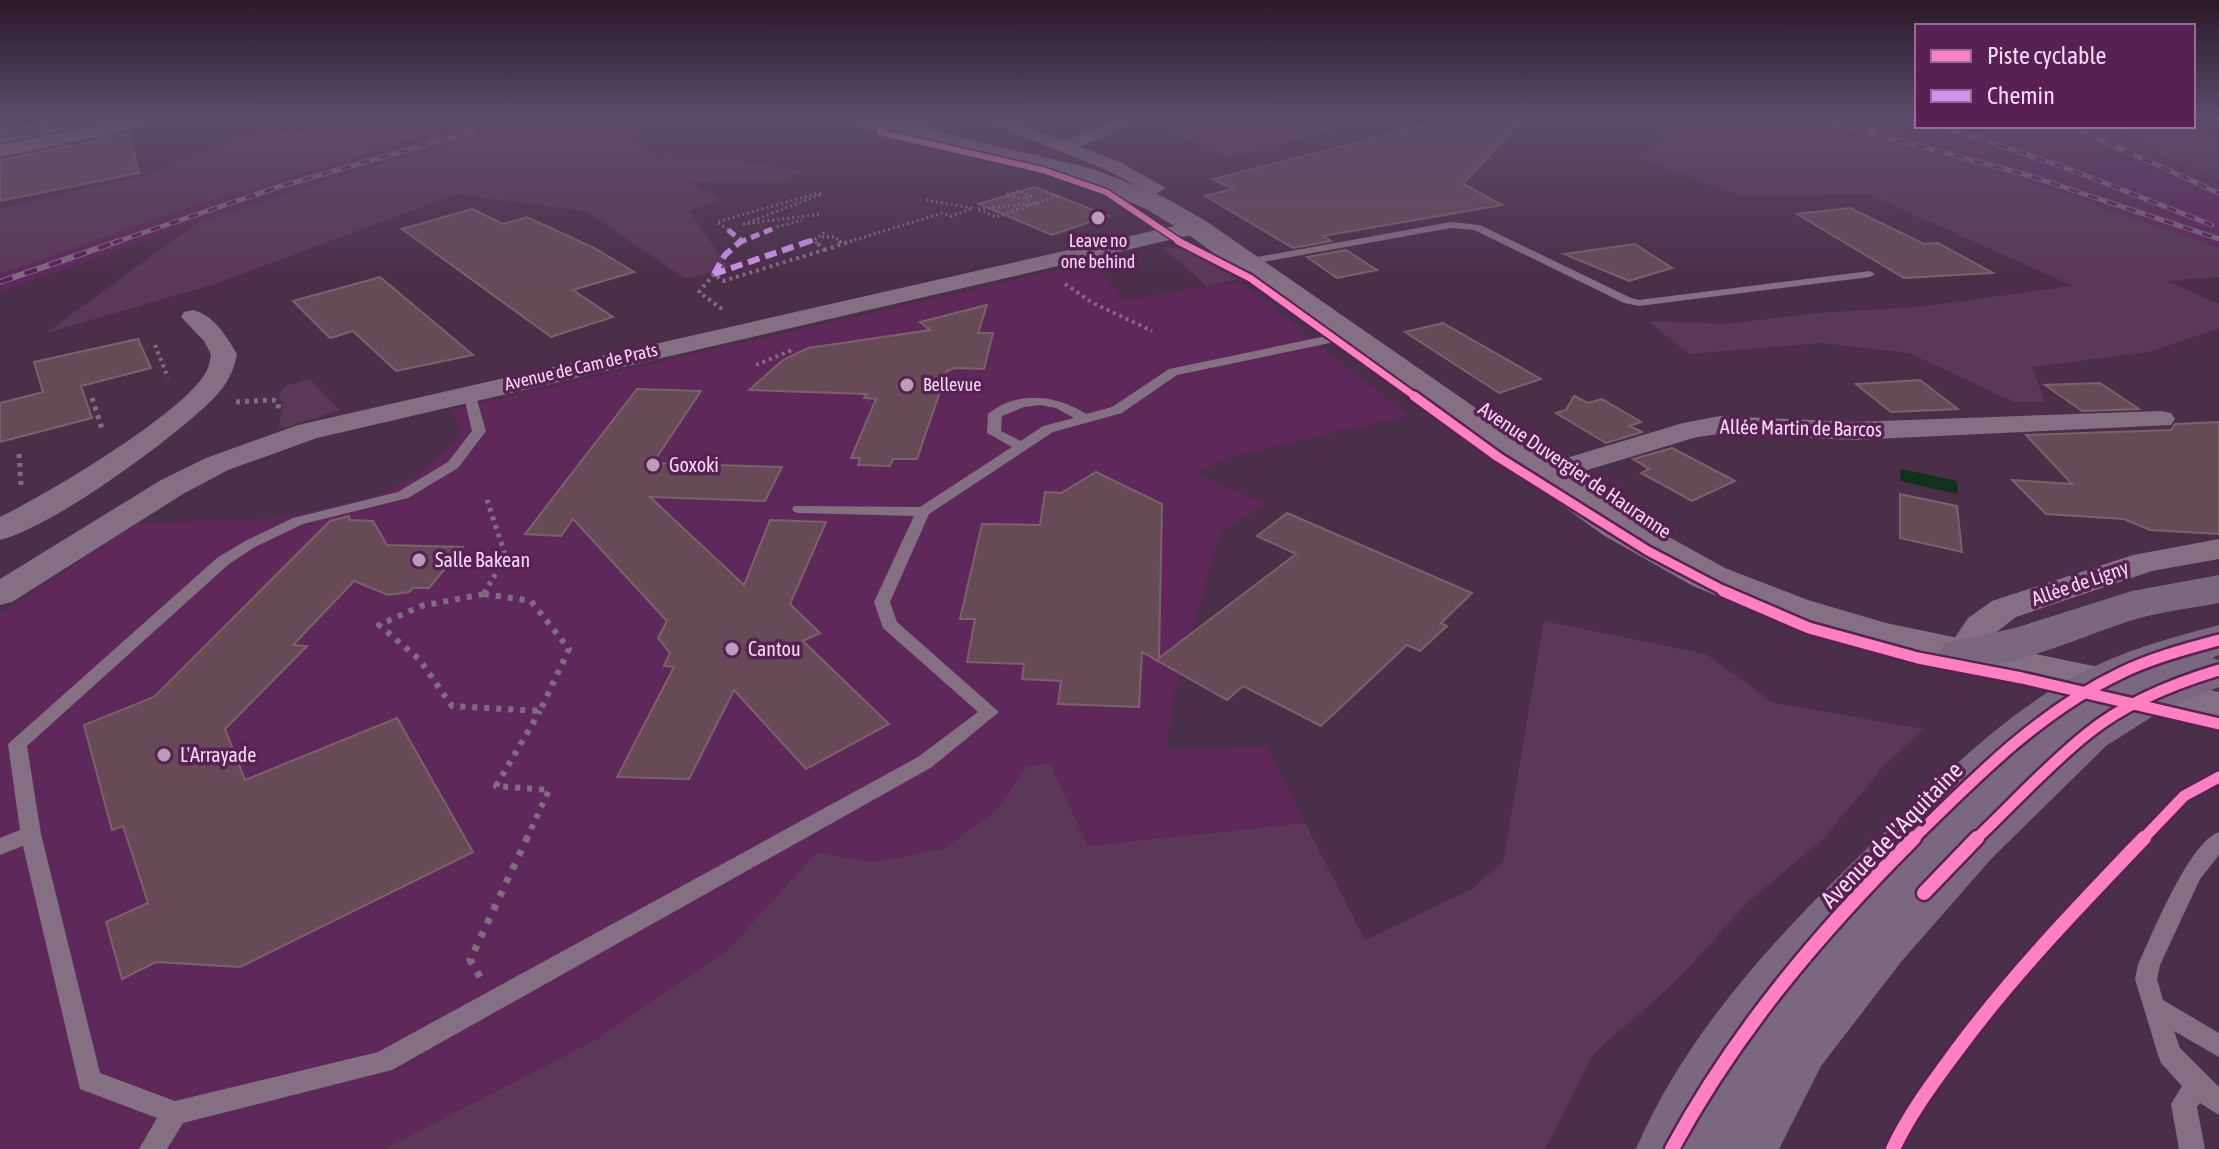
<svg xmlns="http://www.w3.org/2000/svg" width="2219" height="1149" viewBox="0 0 2219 1149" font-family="'Asap Condensed',sans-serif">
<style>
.built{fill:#5e285b}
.green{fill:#5b3858}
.water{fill:#10311a}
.building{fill:#664b57;stroke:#7d616a;stroke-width:2}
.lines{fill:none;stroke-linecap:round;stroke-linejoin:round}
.path-far4{stroke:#816d7e;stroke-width:3;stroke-dasharray:2 3;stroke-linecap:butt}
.path-far3{stroke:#816d7e;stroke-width:4;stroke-dasharray:3 4;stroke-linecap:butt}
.path-far2{stroke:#816d7e;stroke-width:5;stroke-dasharray:4 5;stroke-linecap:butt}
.path-far1{stroke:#816d7e;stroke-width:6;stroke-dasharray:5 7;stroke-linecap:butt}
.path{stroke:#816d7e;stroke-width:7;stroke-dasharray:6 9;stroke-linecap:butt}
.service{fill:#856f83;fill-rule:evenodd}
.minor{fill:#856f83;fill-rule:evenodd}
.secondary{fill:#856f83;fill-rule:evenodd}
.primary{fill:#7b687e;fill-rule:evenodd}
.rail-far1-casing{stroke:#816a7f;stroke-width:5}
.rail-casing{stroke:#816a7f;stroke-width:6}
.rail-far1{stroke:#572253;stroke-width:3;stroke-dasharray:10;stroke-linecap:butt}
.rail{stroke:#572253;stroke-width:4;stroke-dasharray:13;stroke-linecap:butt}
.quiet-far1{stroke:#d193ec;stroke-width:5;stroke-dasharray:9 5;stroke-linecap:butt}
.quiet{stroke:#d193ec;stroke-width:6;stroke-dasharray:12 6;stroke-linecap:butt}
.cycleway-far4-casing{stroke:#572253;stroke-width:9}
.cycleway-far3-casing{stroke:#572253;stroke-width:11}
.cycleway-far2-casing{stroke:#572253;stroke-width:14}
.cycleway-far1-casing{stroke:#572253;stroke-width:16}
.cycleway-casing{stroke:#572253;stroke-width:19}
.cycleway-far4{stroke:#ff80c0;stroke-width:6}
.cycleway-far3{stroke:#ff80c0;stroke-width:7}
.cycleway-far2{stroke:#ff80c0;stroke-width:9}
.cycleway-far1{stroke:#ff80c0;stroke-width:11}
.cycleway{stroke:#ff80c0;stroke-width:14}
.poi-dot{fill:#bc9cb8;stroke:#572253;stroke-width:3}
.labels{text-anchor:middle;stroke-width:7;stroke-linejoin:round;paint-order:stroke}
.far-poi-label{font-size:18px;fill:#f9d8f5;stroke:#572253}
.far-street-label{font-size:18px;fill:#f9d8f5;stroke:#572253}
.street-label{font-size:20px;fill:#f9d8f5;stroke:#572253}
.poi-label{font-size:20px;fill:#f9d8f5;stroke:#572253;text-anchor:start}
.near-street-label{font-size:24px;fill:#f9d8f5;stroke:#572253}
</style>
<rect width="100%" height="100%" fill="#4b2e48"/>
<path class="built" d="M483,119L531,122L376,165L198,222L0,292V274L55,254L196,205Z
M1799,119H1836L1896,132L1912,127L1897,122L1906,119H1917V126H2096L2219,180V248L1973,163Z
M1092,262L1124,300L1239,281L1408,416L1226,458L1196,474L1267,504L1220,532L1174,695L1166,750L1267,746L1305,823L1088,846L1050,763L1028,766L998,809L945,848L874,862L817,852L728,950L594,1041L384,1149H0V614L134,524L279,518L378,496L417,475L456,442L461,430L451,410Z"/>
<path class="green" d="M522,119H600L628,130L654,155L722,159L807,171L778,183L690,182L719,200L689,211L729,268L686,279L585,211L456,194L215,284L46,333L198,222L376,165L529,123Z
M1661,119H1799L1832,127L1973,163L2219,248V277L2167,281L2219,304V328L2150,352L2032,367L2045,402H2014L1909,353L1822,343L1689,354L1648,321L1727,324L1816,313L1918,307L2073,286L1868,194L1742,196L1640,159L1675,123Z
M395,120L483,119L196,205L0,274V209L150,174L236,138L384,124Z
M1163,120L1330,119L1353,127L1228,158L1153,123Z
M2120,126H2193L2219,142V180L2147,148Z
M1162,247L1179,248L1239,279L1207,286Z
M310,379L340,410L285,428L279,427L283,402L278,399L285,386Z
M1544,621L1706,654L1774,703L1924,729L1885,765L1823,839L1748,902L1675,982L1593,1054L1545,1149H384L594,1041L728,950L817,852L874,862L945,848L998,809L1027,766L1050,763L1088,846L1305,823L1365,940L1472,889L1503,862Z"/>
<path class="water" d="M1901,469L1957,481L1958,494L1900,481Z"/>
<path class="building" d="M65,120H111L0,142V132Z
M1446,120H1522L1463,184L1502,205L1323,236L1331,241L1293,248L1205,196L1233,189L1213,179Z
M129,134L139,173L0,201V160Z
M1035,187L1108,216L1052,235L979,204Z
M1850,208L1924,244L1938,243L1993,273L1904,278L1797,214Z
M472,209L503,224L527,217L596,249L634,272L573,290L613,317L551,337L402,229Z
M1635,244L1672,268L1629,281L1564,254Z
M1346,250L1377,270L1337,278L1307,257Z
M380,277L473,355L396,371L353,331L330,338L293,301Z
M987,305L978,333H993L984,369L955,368L947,371L917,459H893L890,466L858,465L860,458H851L876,399L864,398L867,394L749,390L783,360L808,348L930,330L920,322Z
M1443,323L1541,379L1499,393L1405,332Z
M138,339L151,368L81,386L92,418L0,442V403L43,392L34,362Z
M1920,380L1958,409L1891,412L1856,384Z
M2100,383L2139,409L2082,411L2045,385Z
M637,389L701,391L653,463L782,467L765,501L650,497L744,585L770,520L826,522L790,604L820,633L803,641L889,724L806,769L734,690L689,779L617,777L674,667L664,666L670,653L658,638L667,621L573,519L561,536L525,534Z
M1574,396L1588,403L1602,399L1641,422L1630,426L1642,432L1606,443L1556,413L1566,410Z
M2219,422V534L2150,530L2124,519L2046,514L2012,480L2072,484L2026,435L2171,430L2175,424Z
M1672,448L1697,461L1735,481L1692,501L1641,473L1649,469L1633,459Z
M1096,472L1162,504L1159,658L1296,554L1257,536L1287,513L1472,593L1441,623L1447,626L1420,651L1407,645L1321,726L1243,686L1227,700L1142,652L1139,707L1058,704L1061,681L1022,679L1024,664L967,662L975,619H960L982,524L1040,525L1045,492L1061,493Z
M1900,494L1957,506L1962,552L1900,538Z
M349,516L350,520L373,521L387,545L463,547L429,588H413L409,592L388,595L354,581L293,645L307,646L225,729L245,780L397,718L473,852L240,967L156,962L122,979L106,922L148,903L123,826L112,830L84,725L154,697L330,521Z"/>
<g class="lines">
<path class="path-far4" d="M1025,198L1031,196L1019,191L1006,195L1032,201
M926,200L972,208
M1037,203L996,217L977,209Z
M1037,203L1061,195
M777,227L802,220
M728,230L717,222L818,193L822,194L744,224L821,214
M822,237H835L841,243
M817,243L814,240L825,232
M845,243L942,213L951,216L973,208"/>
<path class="path-far3" d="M839,241L842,244
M824,250L852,241
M1065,284L1093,303L1152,331
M722,309L699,292L714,274L723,281L824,250L815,241
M155,345L168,378
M756,365L792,350"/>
<path class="path-far2" d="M92,398L103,432
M236,402L273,400L279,403L277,413
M19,454L21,485
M484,593L506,557L487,500"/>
<path class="path-far1" d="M484,594L531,601L569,649L540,711L452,706L419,659L379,625L421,606Z
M526,840L549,790L496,786L540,711"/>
<path class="path" d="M480,977L470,960L527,838"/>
<path class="service" d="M1451,222L1480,225L1631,298L1639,300L1870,271L1875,274L1870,277L1639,306L1624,303L1474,230L1451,228L1246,265L1241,262L1246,259Z
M1350,331L1354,332V338L1177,375L1122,413L1053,432L929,514L890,602L897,622L999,712L932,767L392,1070L183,1123L167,1149H139L157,1118L80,1089L23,846L0,855V838L20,830L8,744L217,558L245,541L293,518L398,492L448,462L472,431L463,393L464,390L469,389L475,393L486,431L458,468L408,498L303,524L255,547L229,564L27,746L41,834L100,1073L175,1101L378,1052L918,757L978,712L883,628L874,602L914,516L799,513L794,512L792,509L794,506L920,507L1012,447L987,433L988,414C1017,390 1057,395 1086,414L1112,407L1169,369ZM1040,405L1056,408L1074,418L1043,426L1021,441L1001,431L1002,416L1024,407Z
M2219,832V855L2200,879L2160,965L2157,979L2163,1000L2219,1033V1057L2174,1031L2180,1048L2219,1087V1115L2200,1103L2197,1107L2205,1149H2179L2171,1104L2182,1086L2161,1063L2158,1055L2135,979L2138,965C2152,935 2189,842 2219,832Z"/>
<path class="minor" d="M129,119H151L132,130L0,157V145Z
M979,119H1004L1063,141L1119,119H1144L1080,147L1118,161L1166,188L1156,194L1149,192L1104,169Z
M1196,221L1207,227L1204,232L317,438L228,470L183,494L12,602L0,605V579L161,480L206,458L298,425Z
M193,310C214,315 227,337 237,354C234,371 227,384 215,397C176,437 53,527 0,540V517C46,495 184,413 206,372C209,367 210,360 211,354L204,341L181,317L184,312Z
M2161,411L2171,413L2175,419L2171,425L1853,440L1720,434L1697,437L1544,483L1533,480L1529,474L1533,468L1683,423L1720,416L1853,422Z
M2219,539V559L2152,571L2016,617L1994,634L1975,663L1962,666L1949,663L1944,654L1968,618L1992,601L2133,555Z"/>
<path class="secondary" d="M843,119H934L925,125L938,132L1094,169L1164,197L1206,221L1633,517L1725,568L1808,600L1886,623L2219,692V726L1864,648L1776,620L1693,586L1603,535L1186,233L1146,209L1076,179L922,142L899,130L881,133L846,124Z"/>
<path class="primary" d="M2219,575V603C2193,608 2166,611 2140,618C2088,632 1997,679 1945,665L1938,654L1945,643L2015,628L2132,591Z
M2219,625V655L2212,658L2219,660V687L2164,709L2106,746L1992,858L1901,962L1821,1066L1779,1149H1636C1691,1020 1798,914 1898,819C1950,769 2003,718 2066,681C2114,653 2166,639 2219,625Z"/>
<defs>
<path id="rail-far1" d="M1819,119L2027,175L2219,239
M1941,126L2061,166L2212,225
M2070,126L2219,193
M113,243L278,187L505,122"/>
<path id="rail" d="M0,282L119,241"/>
</defs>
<use href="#rail-far1" class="rail-far1-casing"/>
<use href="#rail" class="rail-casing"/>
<use href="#rail-far1" class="rail-far1"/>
<use href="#rail" class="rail"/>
<path class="quiet-far1" d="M728,230L741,240
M738,243L777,227
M804,243L814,240"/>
<path class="quiet" d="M714,274L810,241
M714,274L725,255L741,241"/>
<defs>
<path id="cycleway-far4" d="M881,126L879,132L1043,170L1106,192L1182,243"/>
<path id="cycleway-far3" d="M1178,241L1250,278L1417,398"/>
<path id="cycleway-far2" d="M1414,396L1498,457L1648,551L1728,593"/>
<path id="cycleway-far1" d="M1723,591L1809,628L1918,658L2022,678L2219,724
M1912,840C1976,777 2039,712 2121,673C2152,658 2186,649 2219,640
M1975,840C2012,805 2047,766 2087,734C2125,703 2172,684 2219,670
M2142,840L2184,796L2219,777"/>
<path id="cycleway" d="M1924,893L1977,838
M1672,1149C1736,1031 1820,932 1914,838
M1893,1149C1911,1111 1935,1080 1960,1046C2016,971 2080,905 2144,838"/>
</defs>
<use href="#cycleway-far4" class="cycleway-far4-casing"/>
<use href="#cycleway-far3" class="cycleway-far3-casing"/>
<use href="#cycleway-far2" class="cycleway-far2-casing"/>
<use href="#cycleway-far1" class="cycleway-far1-casing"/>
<use href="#cycleway" class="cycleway-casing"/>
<use href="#cycleway-far4" class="cycleway-far4"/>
<use href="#cycleway-far3" class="cycleway-far3"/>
<use href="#cycleway-far2" class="cycleway-far2"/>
<use href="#cycleway-far1" class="cycleway-far1"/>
<use href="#cycleway" class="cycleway"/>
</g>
<linearGradient id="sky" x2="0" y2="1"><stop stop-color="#291928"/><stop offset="0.42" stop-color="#5b4c6a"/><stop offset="1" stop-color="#5b4c6a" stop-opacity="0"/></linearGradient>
<rect width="2219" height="280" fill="url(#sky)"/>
<g class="poi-dot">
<circle cx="1098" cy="218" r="8"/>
<circle cx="907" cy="385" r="8"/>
<circle cx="653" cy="465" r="8"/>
<circle cx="419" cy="560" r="8"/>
<circle cx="732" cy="649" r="8"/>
<circle cx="164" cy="755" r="8"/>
</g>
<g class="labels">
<g class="far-poi-label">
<text x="1098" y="247">Leave no<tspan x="1098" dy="21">one behind</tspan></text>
<text x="923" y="391" text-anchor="start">Bellevue</text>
</g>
<g class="far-street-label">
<text transform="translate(581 367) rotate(-13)" y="6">Avenue de Cam de Prats</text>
</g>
<g class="street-label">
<text transform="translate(1801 428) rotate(1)" y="7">Allée Martin de Barcos</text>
<text transform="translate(1575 470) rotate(34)" y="7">Avenue Duvergier de Hauranne</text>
<text transform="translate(2080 583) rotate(-19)" y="7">Allée de Ligny</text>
</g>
<g class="poi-label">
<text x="669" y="472">Goxoki</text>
<text x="435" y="567">Salle Bakean</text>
<text x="748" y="656">Cantou</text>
<text x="180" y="762">L'Arrayade</text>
</g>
<g class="near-street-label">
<text transform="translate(1892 835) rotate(-46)" y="8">Avenue de l'Aquitaine</text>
</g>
</g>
<rect x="1915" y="24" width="280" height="104" fill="#572253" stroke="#986b94" stroke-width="2"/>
<rect x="1931" y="50" width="40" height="12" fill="#ff80c0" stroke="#986b94" stroke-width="2"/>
<text x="1987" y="64" font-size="24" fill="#f9d8f5">Piste cyclable</text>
<rect x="1931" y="90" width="40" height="12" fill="#d193ec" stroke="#986b94" stroke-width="2"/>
<text x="1987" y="104" font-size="24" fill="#f9d8f5">Chemin</text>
</svg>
